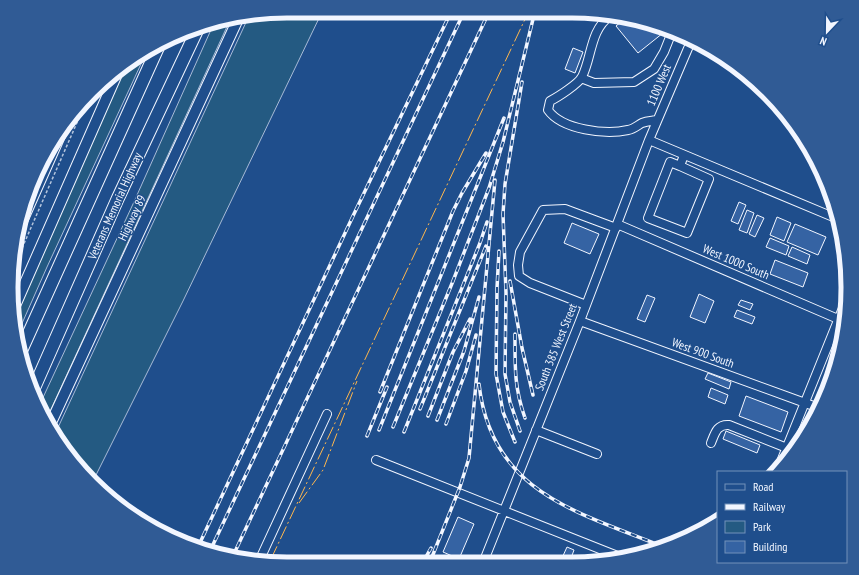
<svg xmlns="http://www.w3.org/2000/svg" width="859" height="575" viewBox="0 0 859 575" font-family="'PT Sans Narrow',sans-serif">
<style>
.green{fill:#245a82;stroke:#a8bbd7}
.building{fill:#3563a3;stroke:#f2f6ff}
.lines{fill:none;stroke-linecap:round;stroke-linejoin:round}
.minor-casing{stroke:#f2f6ff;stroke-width:10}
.major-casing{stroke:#f2f6ff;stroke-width:12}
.highway-casing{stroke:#f2f6ff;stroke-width:14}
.path{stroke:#b3c4dc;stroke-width:1.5;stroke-dasharray:3 2;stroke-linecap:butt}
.minor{stroke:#1f4e8c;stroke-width:8}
.major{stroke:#1f4e8c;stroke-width:10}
.highway{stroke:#1f4e8c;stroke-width:12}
.rail-casing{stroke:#f2f6ff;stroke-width:3.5}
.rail{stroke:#1f4e8c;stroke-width:2;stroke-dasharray:6;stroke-linecap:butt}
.power{stroke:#ffb74d;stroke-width:1;stroke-dasharray:14 3 2 3;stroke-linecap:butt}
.labels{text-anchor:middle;stroke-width:3;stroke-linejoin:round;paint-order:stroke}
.street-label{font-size:12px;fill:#f2f6ff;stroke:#1f4e8c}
.rim{fill:none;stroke:#f2f6ff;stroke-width:5}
</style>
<rect width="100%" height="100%" fill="#1f4e8c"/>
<path class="green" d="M288,11L322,12L183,301L92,483L55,434L248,18Z
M230,20L46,420L40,404L133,204L214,23Z
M147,51L47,267L16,337L15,316L103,108L124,67L134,58Z"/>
<path class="building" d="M627,17L659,28L663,33L638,53L616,26Z
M573,48L583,52L575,73L565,69Z
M739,202L746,205L738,224L731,221Z
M747,210L754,213L747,233L739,230Z
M757,215L764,218L755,237L749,234Z
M777,217L791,223L784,241L770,235Z
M572,223L599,234L590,254L564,243Z
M795,224L826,237L818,255L787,242Z
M770,238L789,246L786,255L766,247Z
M792,247L810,255L807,264L788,256Z
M775,260L808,273L803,287L770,274Z
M699,294L714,301L705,323L690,317Z
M647,295L655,298L645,322L637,319Z
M741,300L753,304L750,310L738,305Z
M737,310L755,317L752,324L734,317Z
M708,373L731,382L729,389L705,379Z
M711,388L728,395L725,404L708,397Z
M746,396L788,412L781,432L739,416Z
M726,431L760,445L757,453L723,439Z
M458,517L474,524L459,559L443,552Z
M567,547L574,550L570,561L562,558Z
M513,557L524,561L523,563H511Z"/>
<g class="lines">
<defs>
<path id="minor" d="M610,16C590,30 592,57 582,77C578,84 558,97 550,101L548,110C562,130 606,135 628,130C634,129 638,125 642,123C647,121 652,121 657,120
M581,78L594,83L634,82L654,69L664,52L672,32
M649,140L838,219
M680,166L709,179L687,233L648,218L670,162L680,166L684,155
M22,224L69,118
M617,224L845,322
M586,305L530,283L519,276L518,265L520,252L543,210L565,209L616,228
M580,321L819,408
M536,430L597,454
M711,443C715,433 717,424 729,425L787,448
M376,460L625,559
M778,469L847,298
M260,559L327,414
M483,563L580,321L649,140L692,39"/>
<path id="major" d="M14,308L117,74
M49,427L238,19"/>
<path id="highway" d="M20,353L159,45
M34,388L118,198L199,26"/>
</defs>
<use href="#minor" class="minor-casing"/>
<use href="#major" class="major-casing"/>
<use href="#highway" class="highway-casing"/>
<path class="path" d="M12,271L86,102"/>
<use href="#minor" class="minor"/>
<use href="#major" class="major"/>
<use href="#highway" class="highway"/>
<defs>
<path id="rail" d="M499,251L497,288L496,374L503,412L515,442
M510,281L522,348L533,395
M515,334C515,366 514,387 525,418
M479,384C491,493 578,512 664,547
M380,392L453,211L462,193L486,153
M420,409L486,246
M428,416L453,352L470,319
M437,420L464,351L479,297
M446,424L466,371L476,335
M393,427L453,281L489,188L503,142L534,15
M379,430L504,118
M520,431L510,402L505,374L506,293L503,214L505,184L522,82
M404,432L480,243L487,222
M367,436L387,387
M198,547L353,216L450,14
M210,551L463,14
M232,558L488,14
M423,562L431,548
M430,562L460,487L469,458L495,180"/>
</defs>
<use href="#rail" class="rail-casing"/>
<use href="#rail" class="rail"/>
<path class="power" d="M299,503L323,470L357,381
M271,559L527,15"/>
</g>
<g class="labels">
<g class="street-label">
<text transform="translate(659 85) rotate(-67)" y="4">1100 West</text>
<text transform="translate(115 206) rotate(-66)" y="4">Veterans Memorial Highway</text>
<text transform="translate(132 218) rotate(-65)" y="4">Highway 89</text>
<text transform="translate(736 262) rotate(23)" y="4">West 1000 South</text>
<text transform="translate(556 347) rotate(-68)" y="4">South 385 West Street</text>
<text transform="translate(703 353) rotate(20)" y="4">West 900 South</text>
</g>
</g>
<path d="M0 0H859V575H0ZM287 18H572A269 269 0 0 1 841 287V288A269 269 0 0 1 572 557H287A269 269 0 0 1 18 288V287A269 269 0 0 1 287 18Z" fill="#305b95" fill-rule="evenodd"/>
<path class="rim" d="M287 18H572A269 269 0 0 1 841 287V288A269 269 0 0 1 572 557H287A269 269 0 0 1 18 288V287A269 269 0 0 1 287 18Z"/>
<rect x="717" y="471" width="130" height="92" fill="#1f4e8c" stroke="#7391ba"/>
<rect x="725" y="484" width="20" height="6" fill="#1f4e8c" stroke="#7391ba"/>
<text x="753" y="491" font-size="12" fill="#f2f6ff">Road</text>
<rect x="725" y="504" width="20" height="6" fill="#f2f6ff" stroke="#7391ba"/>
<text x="753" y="511" font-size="12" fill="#f2f6ff">Railway</text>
<rect x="725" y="521" width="20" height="12" fill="#245a82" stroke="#7391ba"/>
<text x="753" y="531" font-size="12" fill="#f2f6ff">Park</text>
<rect x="725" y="541" width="20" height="12" fill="#3563a3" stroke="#7391ba"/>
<text x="753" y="551" font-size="12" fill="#f2f6ff">Building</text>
<g transform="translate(827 32) rotate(202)" stroke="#1f4e8c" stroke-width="3" paint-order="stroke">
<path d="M0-3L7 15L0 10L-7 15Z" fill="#f2f6ff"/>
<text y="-6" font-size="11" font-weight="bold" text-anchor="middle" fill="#f2f6ff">N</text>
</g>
</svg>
